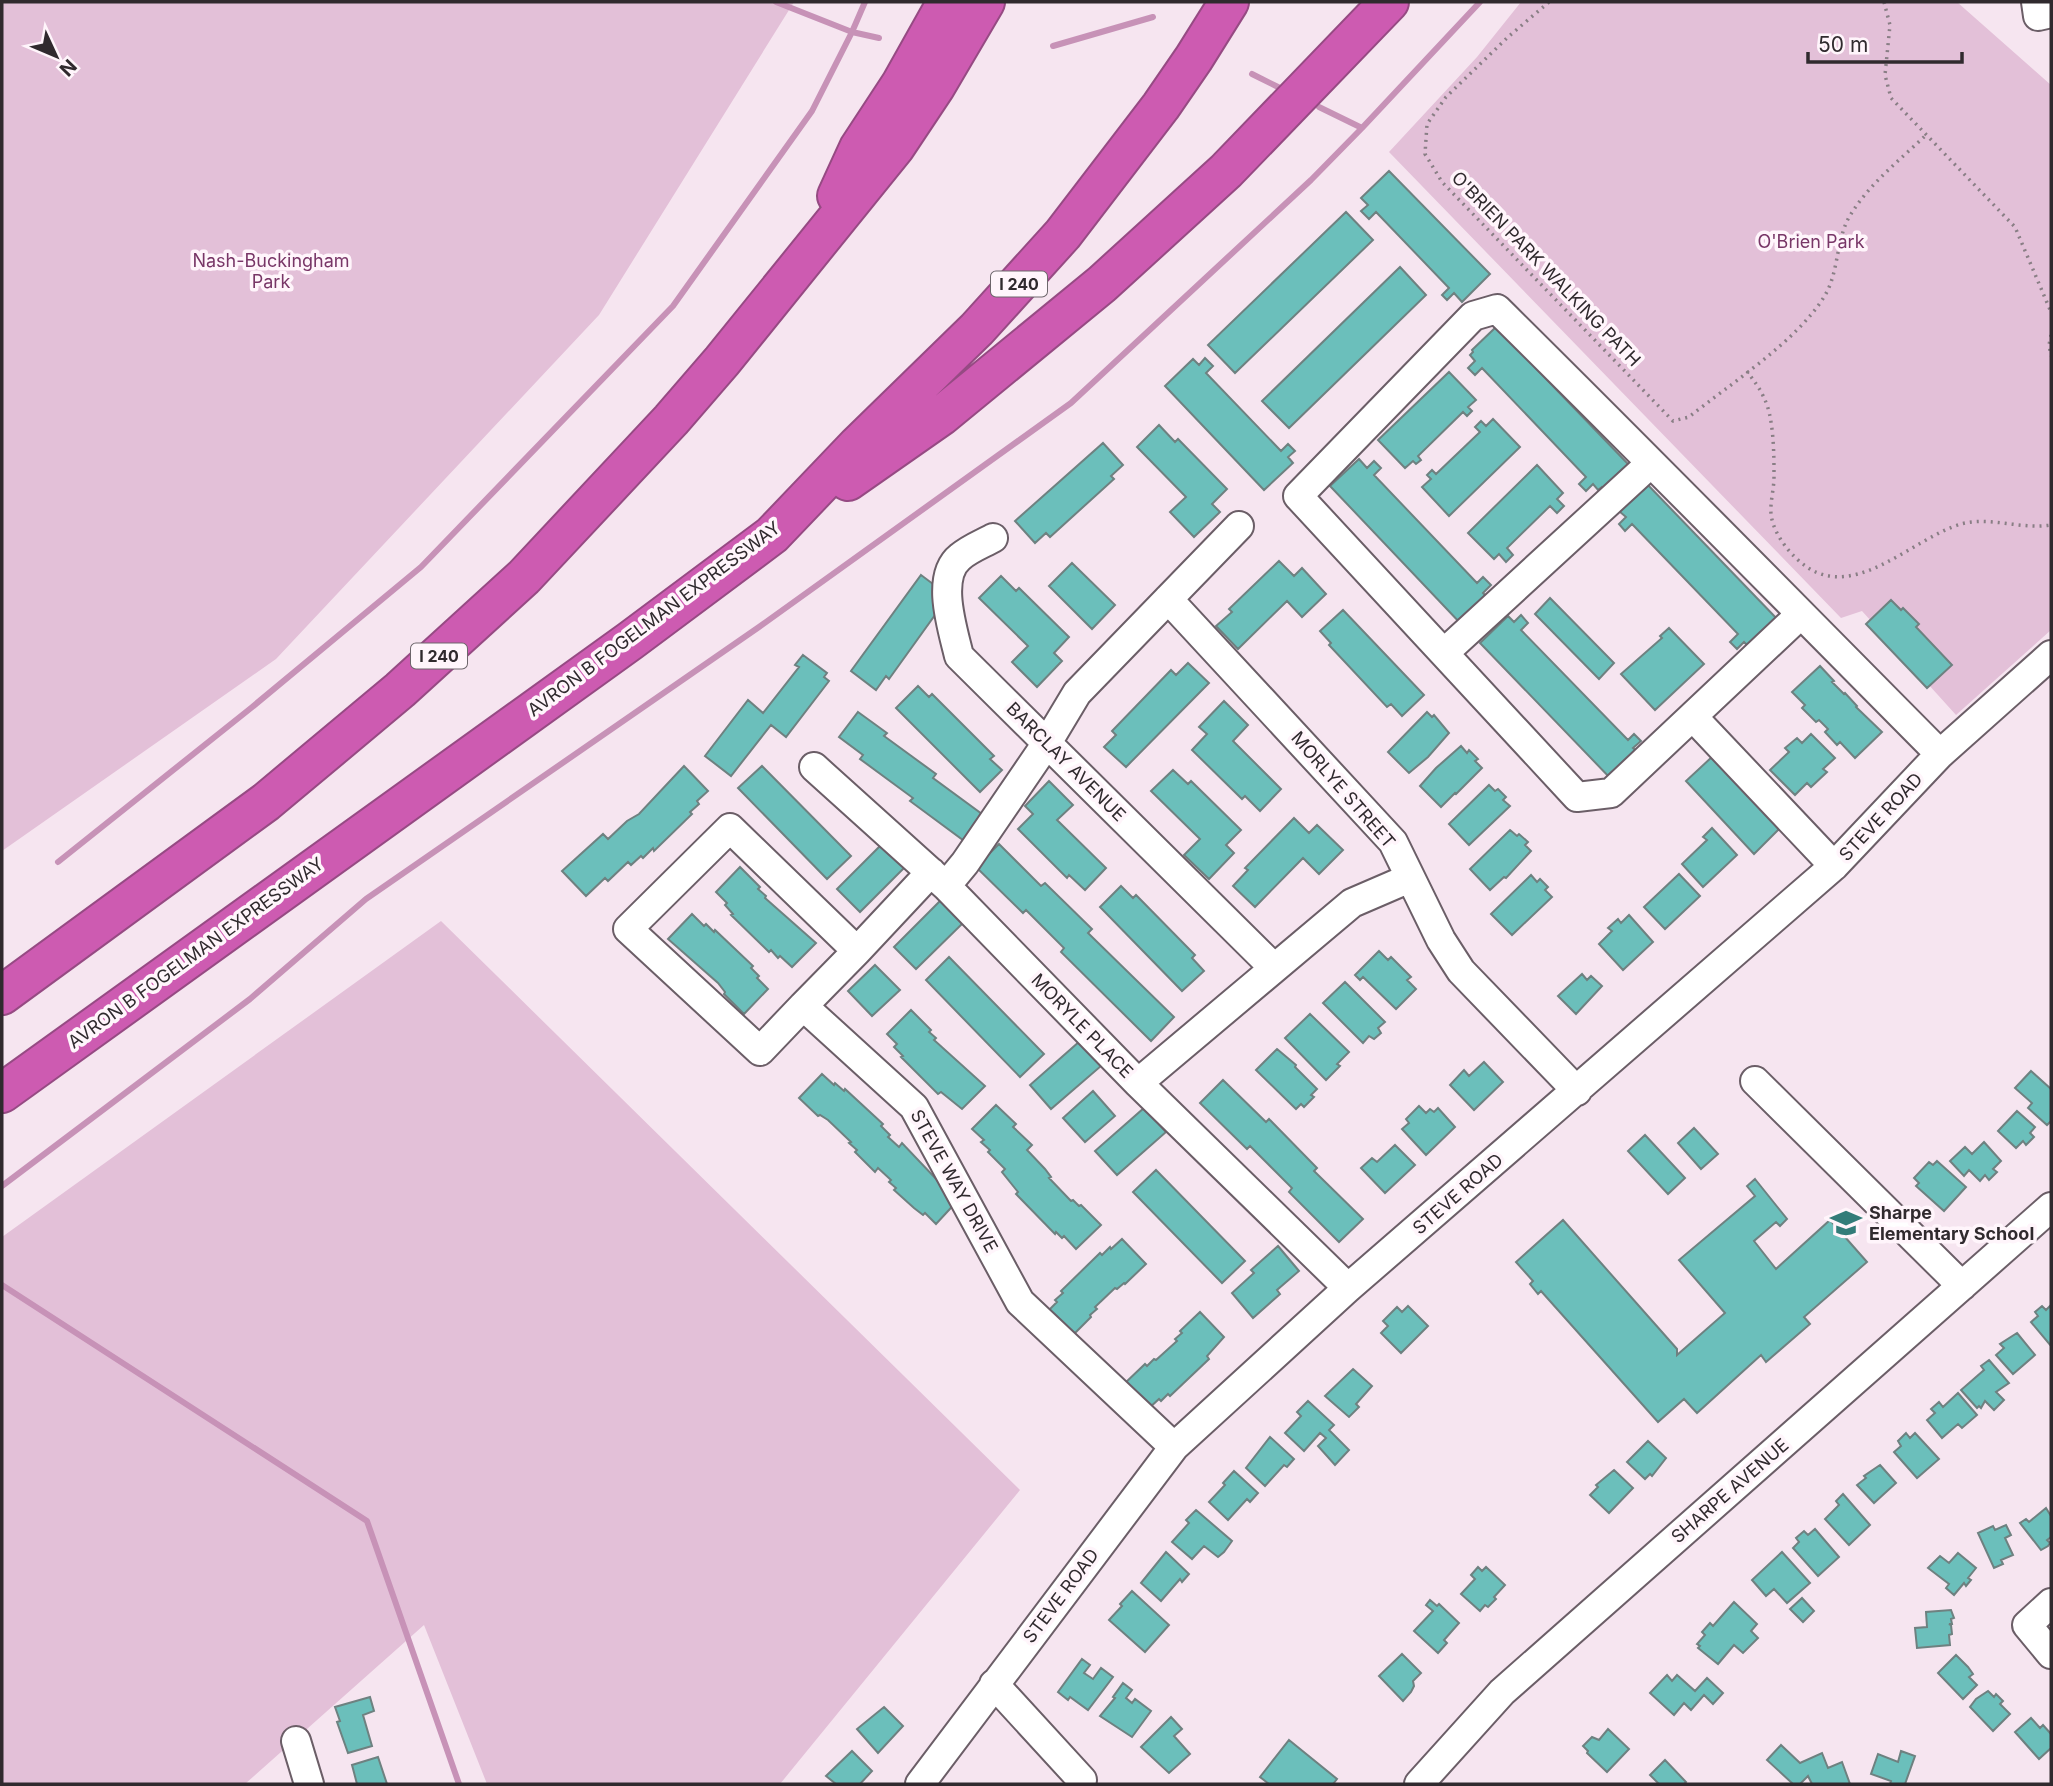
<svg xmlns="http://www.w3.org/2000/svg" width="2053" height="1786" viewBox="0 0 2053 1786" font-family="Inter,sans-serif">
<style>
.green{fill:#e3c0d8}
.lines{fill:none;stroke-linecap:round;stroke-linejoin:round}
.stream{stroke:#c792b7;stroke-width:6}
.building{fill:#6bbfbb;stroke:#6e8180;stroke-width:2}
.minor-casing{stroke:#6b5e67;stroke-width:32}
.highway-casing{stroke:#964a83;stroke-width:42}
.path{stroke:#897e85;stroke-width:3.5;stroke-dasharray:2 5;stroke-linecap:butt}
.minor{stroke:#fff;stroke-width:28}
.highway{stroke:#cd5bb1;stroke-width:38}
.labels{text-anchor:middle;stroke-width:7;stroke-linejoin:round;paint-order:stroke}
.shield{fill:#fff5fb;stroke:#6e676c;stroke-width:2}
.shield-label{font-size:16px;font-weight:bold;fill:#302a2e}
.park-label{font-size:18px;fill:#783667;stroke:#fff5fb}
.street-label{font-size:18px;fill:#302a2e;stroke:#fff5fb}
.poi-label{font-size:18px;font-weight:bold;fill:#302a2e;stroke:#fff5fb;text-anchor:start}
</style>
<rect width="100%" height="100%" fill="#f6e5f0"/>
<path class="green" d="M2,2H794L599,315L276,659L2,851Z
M1521,2H1957L2051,85V630L1956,715L1862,611L1841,618L1389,152L1477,57Z
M441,921L1020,1490L780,1784H487L424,1625L245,1784H2V1237Z"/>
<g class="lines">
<path class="stream" d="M776,2L852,32L879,38
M1053,46L1153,17
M1252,74L1278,87
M1362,128L1480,2
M58,862L251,708L421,567L673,306L812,111L852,32L865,2
M2,1186L250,999L366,899L759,627L1071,403L1311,180L1362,128L1319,107
M2,1285L367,1521L459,1784"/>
</g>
<path class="building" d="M1389,171L1490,274L1462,302L1454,293L1447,300L1442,295L1449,288L1376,212L1369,219L1361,211L1368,205L1361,198Z
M1346,212L1373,240L1235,373L1208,345Z
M1400,267L1426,295L1289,428L1262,401Z
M1496,327L1628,464L1604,488L1602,487L1598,490L1593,484L1586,491L1579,484L1586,477L1482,368L1475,375L1468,368L1475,361L1470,355L1473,352L1472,350Z
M1205,358L1213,366L1206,373L1281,451L1288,444L1295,451L1288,457L1293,463L1264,490L1165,386L1193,359L1199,365Z
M1449,372L1476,400L1468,407L1472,411L1467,416L1463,412L1418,456L1421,460L1416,464L1413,461L1405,468L1378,440Z
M1493,419L1520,447L1449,516L1422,487L1431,479L1427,475L1432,470L1436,474L1480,432L1475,427L1481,421L1486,426Z
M1159,425L1175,442L1178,439L1227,489L1212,504L1220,512L1194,537L1170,512L1186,497L1137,447Z
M1103,443L1123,465L1111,476L1114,479L1050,537L1046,533L1035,543L1015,521Z
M1359,459L1367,468L1374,461L1381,468L1374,475L1477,583L1483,577L1491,585L1483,593L1490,600L1463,626L1330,486Z
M1537,465L1563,493L1557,499L1564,506L1557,513L1550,506L1507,548L1513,555L1506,562L1499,554L1494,559L1468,533Z
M1647,484L1780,622L1751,649L1744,642L1737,649L1730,642L1738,634L1632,524L1625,531L1619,524L1626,517L1619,511Z
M1279,561L1294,576L1302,568L1326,594L1302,617L1287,601L1238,649L1216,626L1232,612L1229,609Z
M1072,563L1115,605L1092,629L1049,586Z
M921,575L945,593L940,608L889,679L886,676L876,690L851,671Z
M1001,576L1016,591L1019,588L1069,637L1054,653L1062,661L1037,687L1012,662L1028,646L979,598Z
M1550,598L1614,663L1599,679L1535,614Z
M1891,600L1901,610L1903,608L1919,624L1916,627L1952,665L1927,688L1866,624Z
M1343,610L1424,695L1402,716L1391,704L1387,707L1329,645L1331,643L1320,631Z
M1521,615L1528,623L1521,630L1628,740L1634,734L1641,741L1633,748L1640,754L1613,781L1480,643L1508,616L1514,622Z
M1669,628L1704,664L1655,710L1621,674L1662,638L1660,636Z
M803,655L827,673L824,677L829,681L786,737L771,725L731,776L705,756L748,700L763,713L799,667L795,665Z
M1188,663L1209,683L1126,767L1104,747L1116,735L1112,731L1171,670L1176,675Z
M1820,666L1834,681L1832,682L1844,694L1845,693L1857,706L1856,707L1882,732L1855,758L1840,742L1837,745L1825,732L1828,729L1819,720L1816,722L1802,708L1805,705L1792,692Z
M918,686L929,697L932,694L994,756L990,759L1002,770L980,792L896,708Z
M1224,701L1248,725L1233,741L1281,789L1260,811L1245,796L1242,799L1192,750L1207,734L1199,727Z
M858,712L887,733L884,736L936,774L933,778L986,817L967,843L910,801L913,798L860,759L863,755L839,737Z
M1427,712L1432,717L1434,715L1449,733L1428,757L1409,773L1388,752Z
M1811,734L1835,758L1823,769L1827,772L1811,787L1807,783L1795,795L1770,770L1789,752L1785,748L1797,738L1802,743Z
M1461,746L1467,753L1469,750L1478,759L1475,761L1482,768L1456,794L1455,793L1441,807L1420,786L1436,768Z
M1713,756L1780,828L1754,854L1686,781Z
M684,766L708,791L697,801L699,804L690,812L692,814L654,851L653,848L643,858L641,856L631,865L628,862L608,881L605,878L586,896L562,871L603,834L608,839L627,821L639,814Z
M762,766L851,856L827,879L738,788Z
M1173,770L1188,784L1191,781L1241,830L1226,845L1234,853L1209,879L1184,855L1200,839L1151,791Z
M1049,781L1073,805L1057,820L1106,868L1085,890L1069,875L1067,878L1018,829L1033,814L1025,806Z
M1489,785L1495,791L1498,789L1506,797L1503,800L1510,806L1469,845L1449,824Z
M1294,818L1309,833L1317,825L1343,850L1319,874L1303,858L1255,907L1233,886L1248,870L1245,868Z
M1712,828L1737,855L1703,887L1682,864L1707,840L1703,837Z
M1510,830L1517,836L1519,834L1528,842L1525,845L1531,851L1506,878L1504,877L1490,890L1470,869Z
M884,842L907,865L860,912L837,889Z
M999,844L1041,886L1045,883L1092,929L1088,933L1174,1017L1151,1041L1061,952L1064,948L1026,910L1023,913L976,867Z
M740,867L760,887L758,889L766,896L765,898L816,943L792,967L780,956L778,958L771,950L769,952L731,915L733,914L725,905L727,903L716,892Z
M1679,874L1700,896L1665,929L1644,907Z
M1531,875L1537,882L1540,879L1548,887L1545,890L1552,897L1512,935L1491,914Z
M1121,886L1133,898L1136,895L1195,955L1192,958L1204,971L1182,991L1100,907Z
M941,900L963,923L916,969L894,947Z
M692,914L704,926L706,924L714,932L715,930L753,966L751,968L759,976L757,978L768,989L744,1014L724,994L725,992L718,983L668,939Z
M1629,915L1653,942L1623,970L1599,944L1612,931L1608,928L1618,919L1621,923Z
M1379,951L1388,960L1391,957L1411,977L1407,980L1416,989L1396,1009L1363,977L1360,980L1355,975Z
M949,957L1044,1054L1020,1077L926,980Z
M875,965L900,990L872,1016L848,991Z
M1582,974L1587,980L1591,976L1602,986L1576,1014L1558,996Z
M1345,982L1385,1022L1378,1028L1381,1033L1374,1039L1369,1036L1363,1043L1323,1003Z
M911,1010L931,1030L929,1032L936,1038L934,1040L985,1086L962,1109L941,1092L938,1094L901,1057L903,1056L894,1047L897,1044L887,1034Z
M1310,1014L1349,1052L1337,1064L1340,1066L1326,1080L1285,1038Z
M1080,1041L1101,1066L1051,1109L1030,1085Z
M1277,1049L1296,1065L1295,1067L1317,1089L1311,1095L1314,1097L1304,1107L1301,1104L1296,1109L1256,1070Z
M1484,1062L1503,1082L1474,1110L1450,1085L1464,1070L1469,1076Z
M2031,1071L2051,1089V1121L2047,1125L2028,1108L2032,1103L2015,1088Z
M822,1074L834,1085L835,1083L844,1091L845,1089L883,1124L881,1126L890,1135L888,1137L899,1147L902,1143L938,1181L960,1198L936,1224L925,1213L923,1215L914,1208L894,1190L896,1188L889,1182L891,1180L878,1168L875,1172L855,1152L857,1150L849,1143L851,1142L828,1120L820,1115L818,1116L799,1098Z
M1223,1080L1266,1122L1269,1119L1317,1168L1314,1171L1363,1219L1339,1242L1289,1192L1292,1188L1250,1146L1247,1149L1200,1103Z
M1093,1091L1115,1116L1085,1142L1063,1118Z
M996,1105L1016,1124L1013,1127L1032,1145L1027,1150L1045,1169L1051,1177L1049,1178L1071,1201L1073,1200L1079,1206L1081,1205L1101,1225L1076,1249L1064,1236L1062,1238L1056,1232L1055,1234L1016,1194L1018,1192L1002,1172L1005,1169L988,1152L990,1150L981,1142L984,1140L972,1129Z
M1419,1106L1426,1113L1430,1109L1434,1112L1438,1108L1455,1127L1426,1155L1402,1129L1409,1123L1406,1119Z
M1144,1108L1166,1132L1117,1175L1095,1151Z
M2017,1111L2035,1127L2030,1133L2034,1137L2026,1145L2023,1141L2016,1148L1998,1131Z
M1694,1128L1718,1154L1701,1169L1678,1143Z
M1645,1135L1685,1178L1668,1194L1628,1151Z
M1984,1142L2001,1161L1993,1169L1997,1172L1989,1180L1985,1175L1980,1181L1969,1170L1964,1176L1950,1161L1965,1147L1972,1154Z
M1395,1145L1415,1165L1385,1193L1361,1168L1372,1158L1377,1162Z
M1937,1161L1966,1187L1944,1211L1916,1186L1919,1183L1914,1178L1929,1162L1933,1165Z
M1156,1170L1245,1261L1222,1283L1133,1192Z
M1755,1179L1787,1219L1780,1226L1776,1222L1754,1241L1776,1269L1830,1220L1867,1262L1804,1317L1810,1324L1766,1362L1761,1355L1697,1413L1684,1399L1658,1422L1541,1291L1538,1294L1530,1284L1533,1281L1516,1262L1563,1220L1677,1349V1355L1725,1313L1679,1260L1755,1196L1747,1186Z
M1122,1239L1146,1264L1125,1284L1124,1283L1117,1289L1115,1288L1095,1307L1097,1309L1090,1315L1091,1317L1071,1337L1047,1312L1057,1302L1055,1300L1063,1293L1061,1291L1100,1253L1102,1255L1110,1247L1111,1249Z
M1278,1246L1299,1271L1277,1290L1280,1294L1253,1318L1232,1293L1254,1273L1251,1270Z
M2051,1305V1346L2031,1322L2038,1316L2035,1312L2042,1306L2046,1310Z
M1408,1306L1428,1326L1401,1353L1381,1333L1388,1326L1383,1321L1397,1307L1402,1312Z
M1200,1312L1224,1337L1207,1356L1209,1359L1170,1396L1168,1394L1161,1401L1159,1399L1148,1409L1124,1384L1145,1364L1147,1366L1154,1359L1156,1360L1177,1341L1175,1339L1182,1333L1180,1331Z
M2017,1333L2035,1355L2013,1374L1996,1355L2004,1348L2000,1344Z
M1989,1360L2009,1383L1996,1392L2004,1400L1994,1410L1985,1401L1981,1408L1979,1406L1977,1408L1961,1390L1984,1370L1981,1366Z
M1353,1369L1372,1386L1356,1404L1359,1407L1349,1417L1325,1396Z
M1958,1393L1977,1415L1962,1428L1958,1424L1942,1438L1927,1420L1935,1413L1931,1409L1939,1402L1943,1407Z
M1308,1401L1334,1425L1329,1430L1349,1450L1335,1465L1318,1446L1326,1438L1320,1433L1304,1451L1285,1433L1301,1416L1297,1412Z
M1906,1433L1910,1438L1915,1433L1939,1459L1917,1478L1894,1452L1901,1446L1898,1441Z
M1270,1437L1294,1459L1287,1467L1284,1465L1265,1486L1246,1468Z
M1648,1441L1666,1458L1652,1476L1650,1474L1645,1479L1627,1462Z
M1880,1465L1896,1483L1874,1503L1857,1485L1866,1478L1864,1476Z
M1614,1470L1633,1488L1609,1513L1590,1495L1598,1487L1596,1485Z
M1234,1471L1258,1493L1250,1502L1247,1499L1228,1520L1209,1502L1225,1485L1223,1483Z
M1843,1494L1870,1525L1849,1545L1825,1519L1839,1505L1836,1501Z
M2046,1508L2051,1516V1537L2047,1540L2050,1543L2048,1546L2041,1550L2020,1523L2026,1519L2029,1522Z
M1196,1510L1232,1541L1224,1552L1218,1557L1204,1546L1192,1559L1172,1542L1189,1523L1186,1520Z
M2006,1525L2011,1535L2005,1538L2013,1555L2001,1560L2003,1564L1994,1568L1978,1533L1993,1526L1995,1530Z
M1815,1529L1839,1557L1818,1576L1793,1548L1799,1542L1796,1538L1804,1531L1808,1535Z
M1166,1552L1189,1574L1182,1582L1180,1579L1161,1601L1141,1583Z
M1782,1552L1810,1583L1787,1603L1774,1589L1766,1596L1752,1580Z
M1958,1553L1976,1568L1968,1578L1971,1580L1966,1586L1964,1583L1954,1595L1946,1588L1949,1584L1928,1568L1940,1556L1949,1563Z
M1478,1567L1482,1571L1486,1567L1505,1585L1494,1597L1496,1599L1488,1607L1485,1605L1480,1611L1461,1594L1475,1579L1471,1575Z
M1132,1591L1169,1625L1145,1652L1109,1620L1122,1606L1120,1604Z
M1802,1598L1814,1611L1803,1622L1790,1609Z
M1430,1600L1437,1606L1439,1604L1459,1623L1444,1640L1447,1643L1438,1653L1414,1631L1433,1611L1426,1605Z
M1734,1602L1757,1624L1751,1631L1758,1638L1743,1653L1734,1645L1718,1664L1698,1648L1700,1646L1697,1644L1705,1635L1702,1632L1710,1623L1713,1626Z
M1951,1610L1954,1618L1951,1619L1952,1624H1949L1951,1625L1952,1634L1949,1635L1950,1645L1917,1648L1915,1628L1927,1627L1926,1612Z
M1402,1654L1421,1673L1413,1681L1414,1686L1411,1692L1403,1701L1379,1676Z
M1956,1655L1968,1667L1973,1674L1969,1677L1977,1685L1963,1699L1938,1673Z
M1082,1659L1090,1665L1084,1673L1093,1679L1101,1668L1113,1677L1088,1710L1070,1697L1068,1700L1058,1692Z
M1667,1675L1672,1681L1677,1675L1695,1691L1707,1678L1723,1693L1713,1704L1704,1695L1691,1710L1684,1703L1674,1715L1650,1693Z
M1123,1683L1132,1690L1126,1698L1132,1703L1135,1699L1151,1711L1132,1737L1100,1716L1115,1698L1113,1697Z
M1988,1691L1994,1697L1996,1694L2003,1701L2000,1704L2010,1714L1993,1731L1970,1707L1976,1699Z
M370,1697L374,1711L363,1715L372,1746L348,1753L337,1722L340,1721L335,1707Z
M884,1707L903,1726L878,1753L857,1729Z
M1171,1717L1182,1729L1174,1736L1190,1754L1169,1773L1141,1747Z
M2031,1718L2040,1728L2043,1725L2051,1734V1748L2039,1759L2015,1732Z
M1608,1729L1629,1749L1607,1772L1587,1753L1588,1751L1583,1746L1592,1737L1599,1740Z
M1289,1740L1337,1779L1333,1784H1269L1260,1777Z
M1781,1745L1800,1763L1822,1753L1828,1768L1842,1762L1850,1784H1812L1808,1776L1800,1784H1793L1767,1760Z
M852,1751L872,1771L860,1784H836L826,1776Z
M1901,1751L1915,1756L1905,1784H1890L1891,1781L1871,1774L1878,1754L1898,1762Z
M378,1757L387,1784H357L352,1765Z
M1665,1760L1686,1782L1684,1784H1659L1650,1775Z"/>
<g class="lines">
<defs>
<path id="minor" d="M2036,2L2038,16L2051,13
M993,538C982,544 969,549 960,557C935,577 953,630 959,656L1274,968
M1168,599L1393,842L1441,940L1461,971L1577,1091
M1801,614L1611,793L1577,797L1298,496L1473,316L1497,309C1646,456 1793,606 1940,754
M1444,653L1651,463
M1693,717L1834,866
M814,767L946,886L1138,1083L1348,1288
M946,886L965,863L1047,743L1077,693L1239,526
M857,951L931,872
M803,1006L857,951L730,828L628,929L760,1051L803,1006L914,1107L1020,1302L1174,1447
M1755,1081L1962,1286
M1138,1083L1352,903L1410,878
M2051,1603L2027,1625L2051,1654
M994,1684L1082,1780
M296,1741L309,1784
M920,1784L1174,1447L1348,1288L1834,866L1940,754L2051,655
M1419,1784L1502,1692L2051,1207"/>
<path id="highway" d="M837,196L859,148L901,84L947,2
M848,481L941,416L1102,284L1226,171L1389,2
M2,995L266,802L400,690L524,577L671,420L722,361L895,147L935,87L985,2
M2,1093L630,641L772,535L858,445L977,329L1063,234L1161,106L1194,58L1229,2"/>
</defs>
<use href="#minor" class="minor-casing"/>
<use href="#highway" class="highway-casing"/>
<path class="path" d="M1549,2L1508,37L1446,97L1427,124L1425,154L1442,182L1673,421L1689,417C1730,384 1796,342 1824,297C1838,275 1836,245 1847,221C1865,187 1899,161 1926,135
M1884,2L1890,25L1885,75L1891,98L2015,227L2051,312
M2051,335L2049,345L2051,356
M1747,371C1753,380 1760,388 1764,398C1774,417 1774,455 1774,477C1774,489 1770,502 1771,514C1773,531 1785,548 1797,559C1849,609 1910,539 1961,524C1991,516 2021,530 2051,525"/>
<use href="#minor" class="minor"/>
<use href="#highway" class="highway"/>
</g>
<defs>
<symbol id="school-bare" viewBox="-9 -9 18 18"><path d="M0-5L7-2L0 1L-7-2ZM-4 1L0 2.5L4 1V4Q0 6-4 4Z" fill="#337c79" stroke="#fff5fb" stroke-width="2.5" paint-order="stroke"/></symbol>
</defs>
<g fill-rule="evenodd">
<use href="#school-bare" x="1824" y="1201" width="44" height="44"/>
</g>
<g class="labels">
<g class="shield">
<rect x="991" y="271.5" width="56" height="25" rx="5"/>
<rect x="411" y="643.5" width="56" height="25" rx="5"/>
</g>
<g class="shield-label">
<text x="1019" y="290">I 240</text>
<text x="439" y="662">I 240</text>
</g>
<g class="park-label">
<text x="1811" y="248">O'Brien Park</text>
<text x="271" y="267">Nash-Buckingham<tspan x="271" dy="21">Park</tspan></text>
</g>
<g class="street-label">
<text transform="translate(1546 269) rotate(46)" y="6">O'BRIEN PARK WALKING PATH</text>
<text transform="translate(654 619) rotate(-37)" y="6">AVRON B FOGELMAN EXPRESSWAY</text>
<text transform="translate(1066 762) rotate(45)" y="6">BARCLAY AVENUE</text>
<text transform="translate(1343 790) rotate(49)" y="6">MORLYE STREET</text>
<text transform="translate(1881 817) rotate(-47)" y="6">STEVE ROAD</text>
<text transform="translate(196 953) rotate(-36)" y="6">AVRON B FOGELMAN EXPRESSWAY</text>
<text transform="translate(1082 1026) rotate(46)" y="6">MORYLE PLACE</text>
<text transform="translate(954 1181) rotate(61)" y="6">STEVE WAY DRIVE</text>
<text transform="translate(1458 1194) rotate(-41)" y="6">STEVE ROAD</text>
<text transform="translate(1730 1491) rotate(-41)" y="6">SHARPE AVENUE</text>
<text transform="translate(1061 1596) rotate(-53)" y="6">STEVE ROAD</text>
</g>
<g class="poi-label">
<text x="1869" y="1219">Sharpe<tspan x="1869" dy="21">Elementary School</tspan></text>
</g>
</g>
<rect width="2053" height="1786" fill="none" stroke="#302a2e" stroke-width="7"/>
<g transform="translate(56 56) rotate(134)" stroke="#fff5fb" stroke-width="5" paint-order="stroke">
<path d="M0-5L12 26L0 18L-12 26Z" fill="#302a2e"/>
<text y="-10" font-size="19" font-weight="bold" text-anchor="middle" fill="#302a2e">N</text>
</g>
<path d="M1808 52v10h154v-10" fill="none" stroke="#302a2e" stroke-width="3.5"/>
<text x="1818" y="52" font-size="21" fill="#302a2e" stroke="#fff5fb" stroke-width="5" paint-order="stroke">50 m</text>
</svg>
